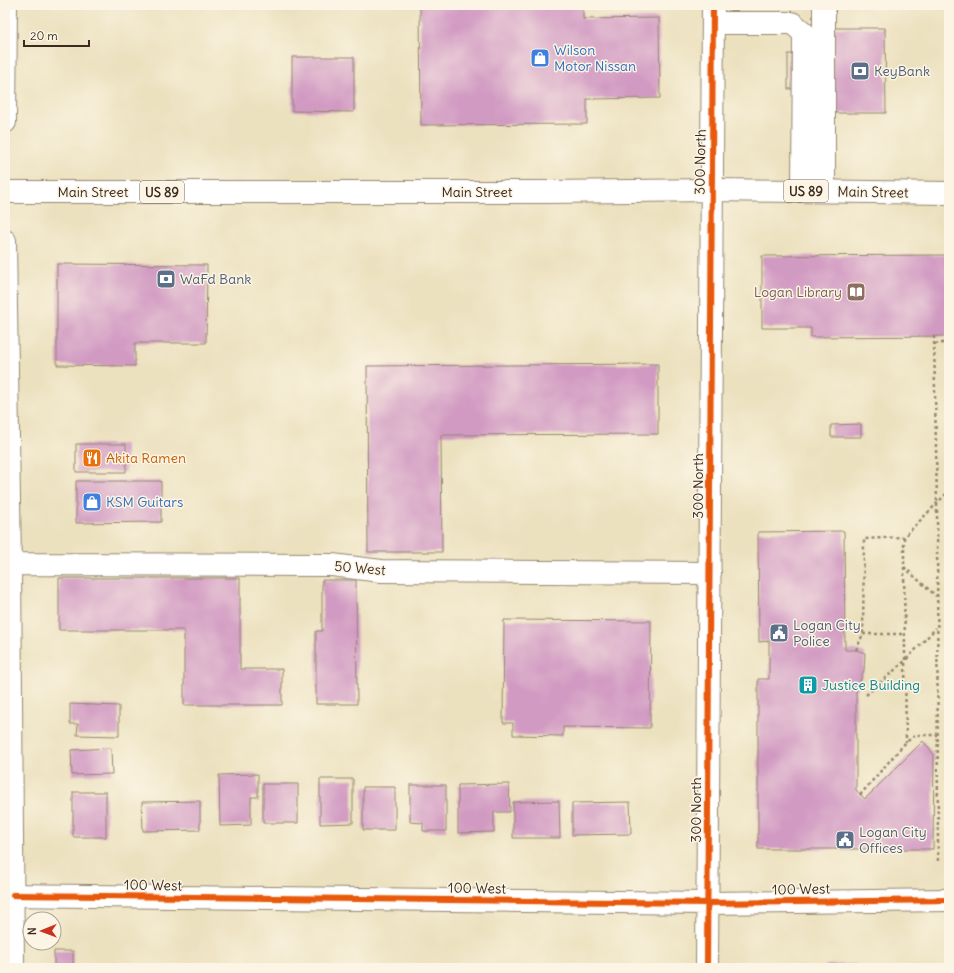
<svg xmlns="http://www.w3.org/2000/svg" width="954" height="973" viewBox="0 0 954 973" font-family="Delius,sans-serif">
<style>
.building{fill:#d19ac2}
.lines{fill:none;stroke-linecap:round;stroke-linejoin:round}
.minor-casing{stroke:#94866e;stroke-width:24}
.major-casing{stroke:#94866e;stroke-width:24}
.path{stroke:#94866e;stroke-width:2.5;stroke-dasharray:3 3;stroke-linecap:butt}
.minor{stroke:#fff;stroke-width:22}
.major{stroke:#fff;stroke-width:22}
.cycleway-casing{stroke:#fcf5e5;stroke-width:8}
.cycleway{stroke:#e8590c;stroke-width:6}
.labels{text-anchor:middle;stroke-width:3;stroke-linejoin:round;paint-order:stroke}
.shield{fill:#fcf5e5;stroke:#75675a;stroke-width:1}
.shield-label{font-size:13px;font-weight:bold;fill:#3b2a1e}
.shop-label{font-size:14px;fill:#366cbe;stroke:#fcf5e5;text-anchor:start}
.service-label{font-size:14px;fill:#4e5e75;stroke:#fcf5e5;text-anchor:start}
.street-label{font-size:14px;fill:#3b2a1e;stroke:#fcf5e5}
.education-label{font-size:14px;fill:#785e54;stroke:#fcf5e5;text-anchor:end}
.food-label{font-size:14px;fill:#c56008;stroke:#fcf5e5;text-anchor:start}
.culture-label{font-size:14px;fill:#0d838f;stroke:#fcf5e5;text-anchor:start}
</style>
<rect width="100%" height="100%" fill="#fcf5e5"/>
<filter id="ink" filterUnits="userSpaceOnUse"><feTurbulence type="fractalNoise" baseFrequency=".025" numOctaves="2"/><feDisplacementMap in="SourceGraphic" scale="8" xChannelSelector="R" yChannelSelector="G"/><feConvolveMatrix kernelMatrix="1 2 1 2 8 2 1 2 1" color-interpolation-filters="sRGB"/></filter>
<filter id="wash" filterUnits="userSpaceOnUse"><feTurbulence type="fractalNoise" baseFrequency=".012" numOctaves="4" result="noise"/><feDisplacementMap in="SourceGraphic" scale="16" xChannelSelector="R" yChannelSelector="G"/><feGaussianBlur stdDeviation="0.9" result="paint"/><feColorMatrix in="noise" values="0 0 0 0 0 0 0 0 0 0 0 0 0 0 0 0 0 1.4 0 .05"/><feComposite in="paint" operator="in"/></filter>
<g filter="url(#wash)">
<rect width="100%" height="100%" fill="#ece1bf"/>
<g id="blocks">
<path class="building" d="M420,5H583V19L659,18L660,98L587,99V124L421,125Z
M833,28H885L886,113H834V88L788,89V54H833Z
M292,57H354V112L292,111Z
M949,255V336L811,337V328H762V256Z
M57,264L207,265L206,343H135V366L57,365Z
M658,364V434L441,435L442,552H368L367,366Z
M861,424V437H831V425Z
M76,444H126V472H76Z
M76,481H161V522L76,523Z
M844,531L845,650H856L865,653L864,670L856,692V790L865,799L923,741L934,755L933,849H758V679H769V641L759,642L758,532Z
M59,578H240V669H282V705H184V630H59Z
M322,580H356L357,704H316V631H322Z
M504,620L651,621L650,728L563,727V736L513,735V723H503Z
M70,704L119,706V736L77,735L78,724H70Z
M111,748L112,774L72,775L71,750Z
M258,774V797H251V825L220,826L219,775Z
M320,779H353V823L320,824Z
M263,784H298V823H263Z
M509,784L510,812H494V832L458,833V785Z
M410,785H446V831H423V823L410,822Z
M363,787H395V830H363Z
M73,792H106V837H73Z
M200,801V830L143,831L142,802Z
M559,801L560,838H513V802Z
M630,802L631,834L572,835V803Z
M54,951H73V968H54Z
M856,964V968H825V965Z"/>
</g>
</g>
<g filter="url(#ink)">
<use href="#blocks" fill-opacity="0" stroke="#94866e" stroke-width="1"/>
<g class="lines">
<defs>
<path id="minor" d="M713,23H792L804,33L803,191
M824,191V5
M5,241L10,564L13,968
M10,564L332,565L381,571L710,573
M5,895L708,903L949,900
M707,968L713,5"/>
<path id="major" d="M5,122L6,5
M5,192H549L711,190L949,193"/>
</defs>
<use href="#minor" class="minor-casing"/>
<use href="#major" class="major-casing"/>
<path class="path" d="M934,336L937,504L938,861
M935,344L949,342
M904,537V567L936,596
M904,567L906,742
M863,634H905
M856,650L863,634L864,539L904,537L949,491
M866,695L905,661L936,628
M860,795L906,742L916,735H937"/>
<use href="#minor" class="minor"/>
<use href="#major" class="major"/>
<defs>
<path id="cycleway" d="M13,895L708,903L949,900
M707,968L713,5"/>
</defs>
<use href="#cycleway" class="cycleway-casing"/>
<use href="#cycleway" class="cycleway"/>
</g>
</g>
<defs>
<symbol id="shop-square" viewBox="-11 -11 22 22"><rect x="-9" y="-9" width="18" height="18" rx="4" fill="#3f7fe0" stroke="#fcf5e5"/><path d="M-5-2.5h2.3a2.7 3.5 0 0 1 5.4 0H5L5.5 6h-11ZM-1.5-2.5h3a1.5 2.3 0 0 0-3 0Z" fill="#fff"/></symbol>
<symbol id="bank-square" viewBox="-11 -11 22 22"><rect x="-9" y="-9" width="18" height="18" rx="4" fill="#5c6f8a" stroke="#fcf5e5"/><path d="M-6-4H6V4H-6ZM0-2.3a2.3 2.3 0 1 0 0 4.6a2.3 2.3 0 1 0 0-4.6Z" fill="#fff"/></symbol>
<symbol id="library-square" viewBox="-11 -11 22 22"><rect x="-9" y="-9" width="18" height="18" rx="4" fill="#8d6e63" stroke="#fcf5e5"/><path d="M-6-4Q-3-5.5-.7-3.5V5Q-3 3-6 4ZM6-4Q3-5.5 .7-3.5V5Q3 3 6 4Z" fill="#fff"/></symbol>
<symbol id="restaurant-square" viewBox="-11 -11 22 22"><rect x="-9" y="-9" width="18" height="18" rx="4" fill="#e8710a" stroke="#fcf5e5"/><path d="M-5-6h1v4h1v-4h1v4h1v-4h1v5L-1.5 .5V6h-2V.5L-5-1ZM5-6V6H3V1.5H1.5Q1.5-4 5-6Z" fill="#fff"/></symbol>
<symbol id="civic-square" viewBox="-11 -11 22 22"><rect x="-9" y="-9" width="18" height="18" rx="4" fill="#5c6f8a" stroke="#fcf5e5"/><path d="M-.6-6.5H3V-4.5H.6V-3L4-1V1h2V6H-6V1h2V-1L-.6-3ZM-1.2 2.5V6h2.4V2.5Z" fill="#fff"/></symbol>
<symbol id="building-square" viewBox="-11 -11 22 22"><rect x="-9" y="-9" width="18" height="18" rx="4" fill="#0f9aa8" stroke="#fcf5e5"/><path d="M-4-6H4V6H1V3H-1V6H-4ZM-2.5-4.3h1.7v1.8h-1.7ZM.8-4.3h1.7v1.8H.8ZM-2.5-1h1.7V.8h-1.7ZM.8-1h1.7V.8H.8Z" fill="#fff"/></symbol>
</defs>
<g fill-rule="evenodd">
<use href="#shop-square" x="529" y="47" width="22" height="22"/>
<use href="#bank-square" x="849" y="60" width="22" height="22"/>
<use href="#bank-square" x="155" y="268" width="22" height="22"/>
<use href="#library-square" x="845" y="281" width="22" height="22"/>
<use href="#restaurant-square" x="81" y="447" width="22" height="22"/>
<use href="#shop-square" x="81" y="491" width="22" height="22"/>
<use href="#civic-square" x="768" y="622" width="22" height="22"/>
<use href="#building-square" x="797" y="674" width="22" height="22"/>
<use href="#civic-square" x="834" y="829" width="22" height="22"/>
</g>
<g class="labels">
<g class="shield">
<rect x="784" y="180" width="44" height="22" rx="3"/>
<rect x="140" y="181" width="44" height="22" rx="3"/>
</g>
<g class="shield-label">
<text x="806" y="196">US 89</text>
<text x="162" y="197">US 89</text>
</g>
<g class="shop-label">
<text x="554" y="55">Wilson<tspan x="554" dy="16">Motor Nissan</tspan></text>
<text x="106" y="507">KSM Guitars</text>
</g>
<g class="service-label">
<text x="874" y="76">KeyBank</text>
<text x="180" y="284">WaFd Bank</text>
<text x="793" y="630">Logan City<tspan x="793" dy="16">Police</tspan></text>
<text x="859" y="837">Logan City<tspan x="859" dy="16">Offices</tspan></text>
</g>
<g class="street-label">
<text transform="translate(700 162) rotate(-89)" y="5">300 North</text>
<text x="93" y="197">Main Street</text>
<text x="477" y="197">Main Street</text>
<text transform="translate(873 192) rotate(1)" y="5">Main Street</text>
<text transform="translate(698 486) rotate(-90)" y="5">300 North</text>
<text transform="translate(360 568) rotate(5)" y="5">50 West</text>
<text transform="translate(696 810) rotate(-90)" y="5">300 North</text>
<text transform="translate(153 885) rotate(1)" y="5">100 West</text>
<text transform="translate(477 888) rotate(1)" y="5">100 West</text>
<text transform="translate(801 889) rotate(-1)" y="5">100 West</text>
</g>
<g class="education-label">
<text x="842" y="297">Logan Library</text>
</g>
<g class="food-label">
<text x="106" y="463">Akita Ramen</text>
</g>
<g class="culture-label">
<text x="822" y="690">Justice Building</text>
</g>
</g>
<rect width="954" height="973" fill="none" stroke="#fcf5e5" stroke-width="20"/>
<g transform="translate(42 931) rotate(269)"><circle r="19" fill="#fcf5e5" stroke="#afa495"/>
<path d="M0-3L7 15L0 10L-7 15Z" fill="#c8321e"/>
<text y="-6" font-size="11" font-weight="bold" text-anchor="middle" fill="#3b2a1e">N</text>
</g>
<path d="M24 40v6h65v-6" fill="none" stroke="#3b2a1e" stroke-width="2"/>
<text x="30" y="40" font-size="12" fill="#3b2a1e" stroke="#fcf5e5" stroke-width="3" paint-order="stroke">20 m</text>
</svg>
